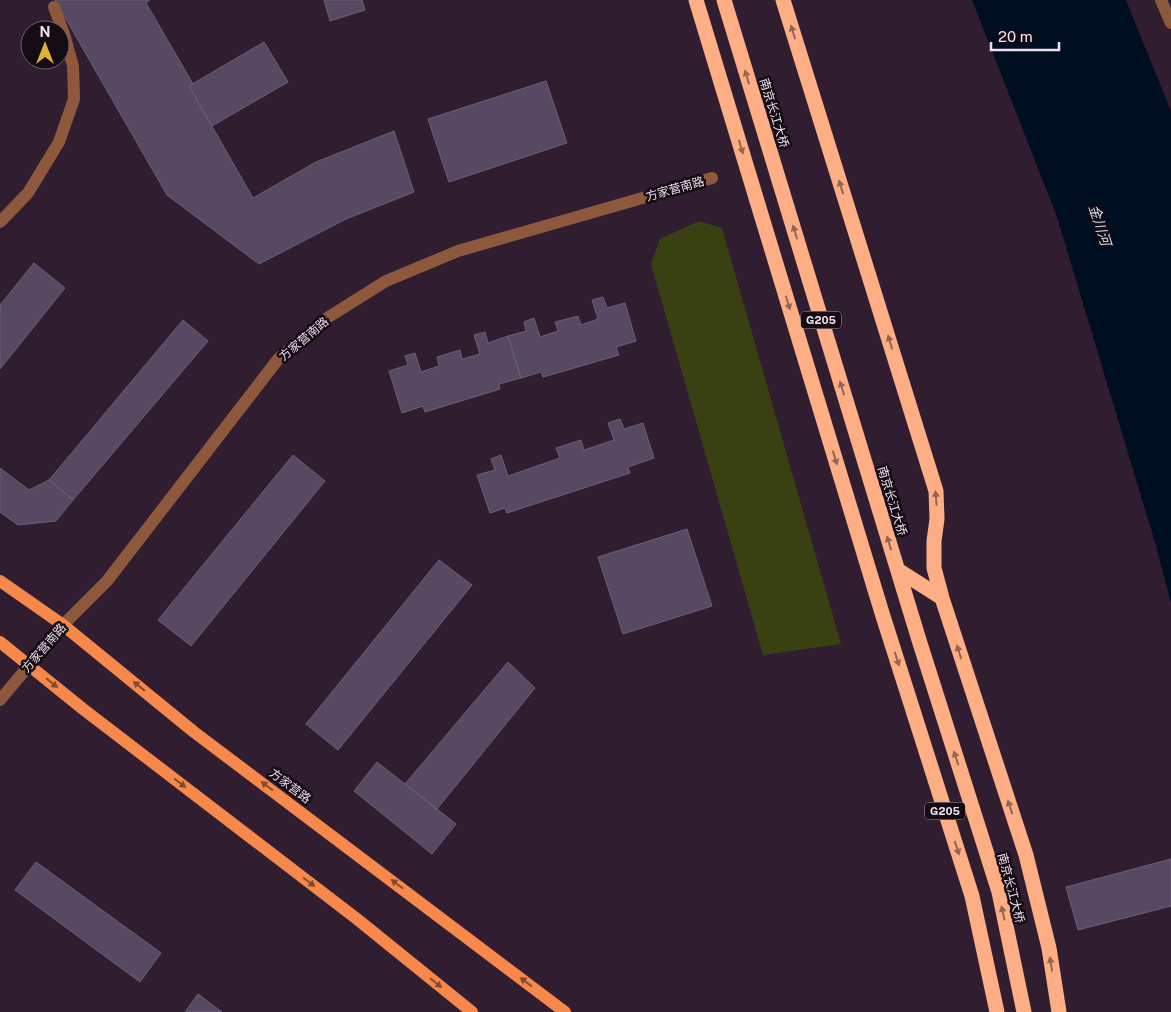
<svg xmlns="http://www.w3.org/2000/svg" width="1171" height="1012" viewBox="0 0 1171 1012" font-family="'Public Sans','Noto Sans SC',sans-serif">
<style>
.green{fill:#394112}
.water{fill:#000e21}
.building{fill:#574962;stroke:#6c5e78}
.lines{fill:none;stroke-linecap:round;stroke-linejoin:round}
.minor{stroke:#8d583c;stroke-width:12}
.major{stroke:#f5884a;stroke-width:12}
.highway{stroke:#fdae85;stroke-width:15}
.oneway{fill:#946552}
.oneway2{fill:#844a2e}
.labels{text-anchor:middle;stroke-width:5;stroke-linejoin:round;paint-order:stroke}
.shield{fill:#140b13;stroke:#ada2ac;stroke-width:1}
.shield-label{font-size:11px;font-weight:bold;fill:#efe2ee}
.street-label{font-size:12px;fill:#efe2ee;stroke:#140b13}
.water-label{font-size:14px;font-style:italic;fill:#ccdeef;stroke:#140b13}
</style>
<rect width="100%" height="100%" fill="#311d30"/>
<path class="green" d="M699,221L722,228L841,644L763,655L651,264L660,239Z"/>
<path class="water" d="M972,0H1126L1171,111V603L1156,546L1057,217Z"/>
<path class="building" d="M55,0H150L146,3L193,84L189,86L253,198L316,162L394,131L414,192L346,219L259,264L167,195Z
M324,0H362L365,10L330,21Z
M264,42L288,82L212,126L189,86Z
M546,81L567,143L449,182L428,119Z
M34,263L65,288L0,369V305Z
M603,297L607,308L625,303L636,341L616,347L619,355L543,377L541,372L521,378L508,336L526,331L524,322L534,318L540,337L558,331L555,322L578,316L581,325L598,319L592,300Z
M183,320L208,341L73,500L49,480Z
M485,332L488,343L508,336L521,378L499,384L500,389L425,412L423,406L402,413L389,371L408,365L405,356L415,353L421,372L439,366L437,357L460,350L462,359L480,354L474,335Z
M620,419L624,429L643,423L654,458L628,467L630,473L507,513L505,508L490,513L477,475L495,470L491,459L501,455L508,476L560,458L556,448L581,440L584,450L614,440L608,423Z
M293,455L325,481L191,646L158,620Z
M0,468L29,490L49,480L73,500L56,521L18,525L0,512Z
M687,529L712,606L623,634L598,557Z
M439,560L472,585L338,750L306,724Z
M508,662L535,688L437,809L405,784Z
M377,762L456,824L432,854L354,791Z
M1171,859V906L1078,930L1066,887Z
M36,862L161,953L140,982L15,890Z
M198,994L222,1012H185Z"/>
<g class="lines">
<path class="minor" d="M1161,0L1171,23
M0,222L28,193L59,142L74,99L73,66L64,34L54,7
M0,700L63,625L107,581L279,358L327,318L386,281L458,251L712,178"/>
<path class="major" d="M0,581L63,625L194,732L565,1012
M0,642L83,709L357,919L472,1012"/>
<path class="highway" d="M696,0L882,613L972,896L997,1012
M724,0L919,640L999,892L1024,1012
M783,0L936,491L937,519L934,541V568L942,598L1026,855L1049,948L1059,1012
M898,570L942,598"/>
</g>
<defs><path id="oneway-solid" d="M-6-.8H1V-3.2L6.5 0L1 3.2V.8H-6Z" transform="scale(1.25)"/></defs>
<g class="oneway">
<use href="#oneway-solid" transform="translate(793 32) rotate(-107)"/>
<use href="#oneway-solid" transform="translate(747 77) rotate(-107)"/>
<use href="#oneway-solid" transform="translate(741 147) rotate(73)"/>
<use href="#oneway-solid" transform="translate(841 187) rotate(-107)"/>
<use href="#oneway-solid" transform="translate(795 232) rotate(-107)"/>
<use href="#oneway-solid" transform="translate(788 303) rotate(73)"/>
<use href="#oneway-solid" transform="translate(890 342) rotate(-107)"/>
<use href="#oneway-solid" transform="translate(842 388) rotate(-107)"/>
<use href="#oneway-solid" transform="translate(835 458) rotate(73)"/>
<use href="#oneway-solid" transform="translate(936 498) rotate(-95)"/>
<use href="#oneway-solid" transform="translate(889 543) rotate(-107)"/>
<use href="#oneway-solid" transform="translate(959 652) rotate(-108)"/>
<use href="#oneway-solid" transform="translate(897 659) rotate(72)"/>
<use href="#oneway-solid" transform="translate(956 758) rotate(-108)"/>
<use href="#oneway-solid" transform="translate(1010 807) rotate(-108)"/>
<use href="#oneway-solid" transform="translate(957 848) rotate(72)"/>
<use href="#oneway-solid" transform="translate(1003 913) rotate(-102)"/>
<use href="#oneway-solid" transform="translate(1051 964) rotate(-99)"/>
</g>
<g class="oneway2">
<use href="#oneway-solid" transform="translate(52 683) rotate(39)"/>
<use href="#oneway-solid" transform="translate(139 686) rotate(-141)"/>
<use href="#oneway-solid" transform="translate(180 783) rotate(37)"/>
<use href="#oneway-solid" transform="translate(267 786) rotate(-143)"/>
<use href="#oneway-solid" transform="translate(309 882) rotate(37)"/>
<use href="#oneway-solid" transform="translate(397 884) rotate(-143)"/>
<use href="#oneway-solid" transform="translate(526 982) rotate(-143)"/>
<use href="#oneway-solid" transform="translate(436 983) rotate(39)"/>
</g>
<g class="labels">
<g class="shield">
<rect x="801" y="311.5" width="40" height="17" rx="4"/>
<rect x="925" y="802.5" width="40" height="17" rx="4"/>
</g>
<g class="shield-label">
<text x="821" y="324">G205</text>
<text x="945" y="815">G205</text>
</g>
<g class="street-label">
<text transform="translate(774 113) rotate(73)" y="4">南京长江大桥</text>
<text transform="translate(675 189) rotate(-16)" y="4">方家营南路</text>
<text transform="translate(304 339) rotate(-40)" y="4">方家营南路</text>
<text transform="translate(892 501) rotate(73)" y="4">南京长江大桥</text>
<text transform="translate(44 648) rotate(-49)" y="4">方家营南路</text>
<text transform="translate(290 786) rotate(37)" y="4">方家营路</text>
<text transform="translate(1011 888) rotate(75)" y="4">南京长江大桥</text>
</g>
<g class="water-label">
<text transform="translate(1100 225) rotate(72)" y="5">金川河</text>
</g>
</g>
<g transform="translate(45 45)"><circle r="24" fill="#140b13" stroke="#6c616b"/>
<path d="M0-4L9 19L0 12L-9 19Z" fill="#e1af34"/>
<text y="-8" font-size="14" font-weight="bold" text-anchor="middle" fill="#efe2ee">N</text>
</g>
<path d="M991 42v8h68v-8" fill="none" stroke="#efe2ee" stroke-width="2.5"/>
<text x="998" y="42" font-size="15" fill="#efe2ee" stroke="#140b13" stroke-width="4" paint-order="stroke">20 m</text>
</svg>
